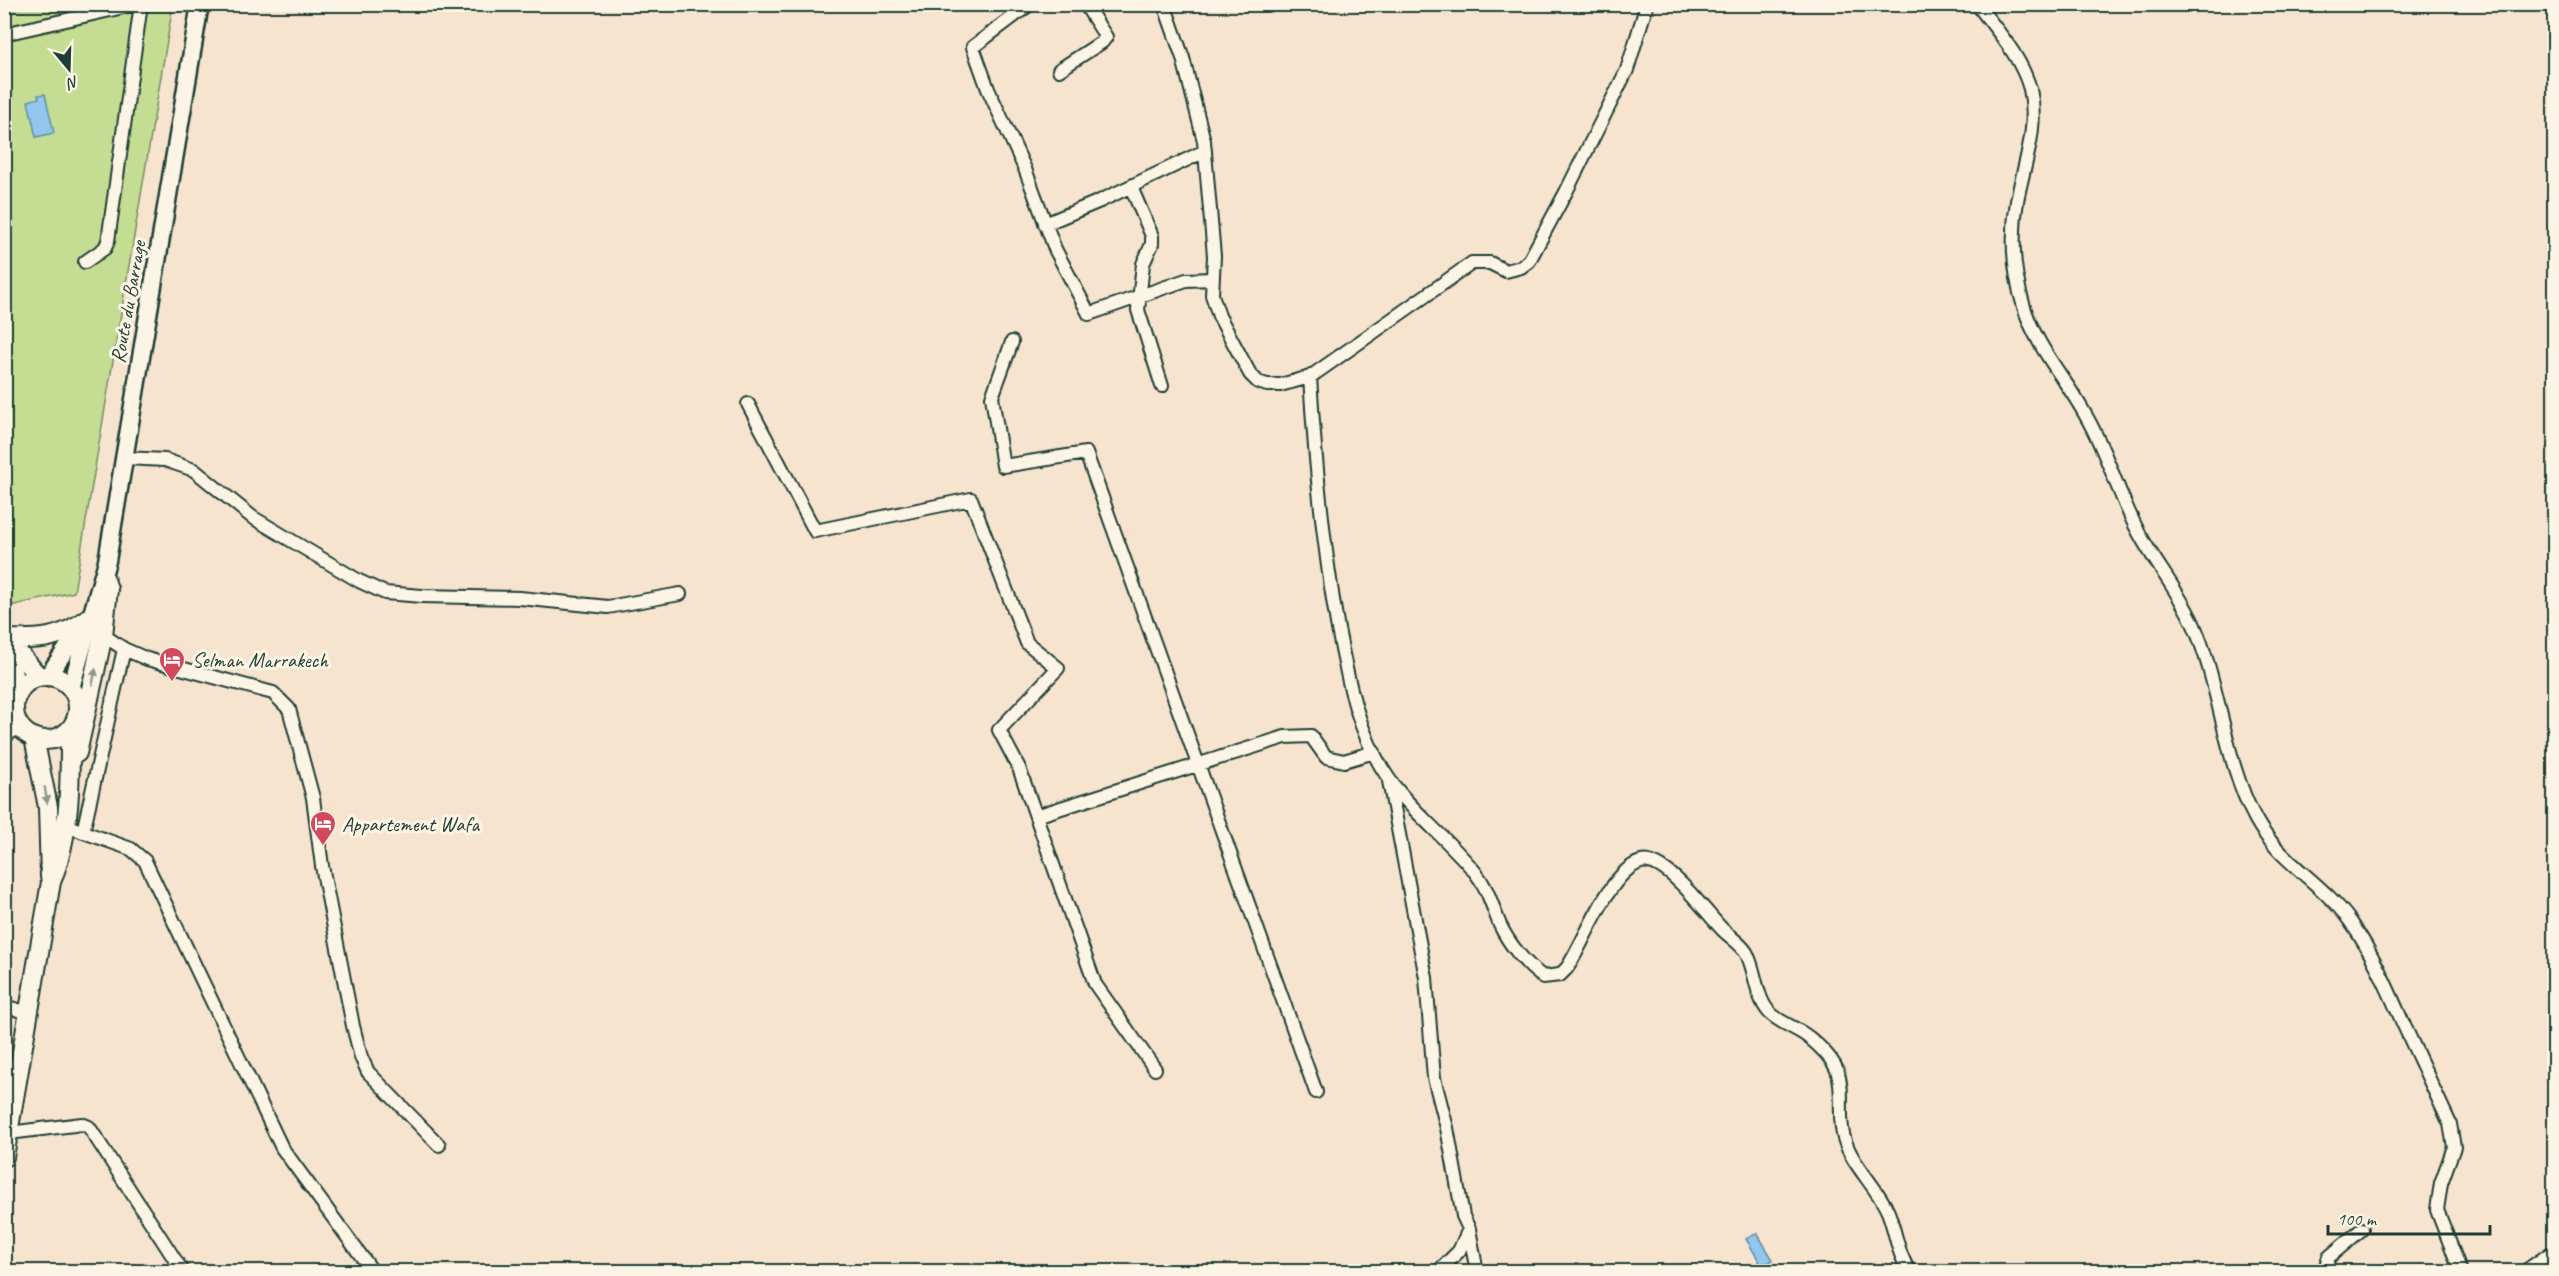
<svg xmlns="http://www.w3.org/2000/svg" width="2559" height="1276" viewBox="0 0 2559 1276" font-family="Caveat,sans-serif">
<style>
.green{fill:#c5dd93;stroke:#728d64;stroke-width:1.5}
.water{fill:#92c6ef;stroke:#648fa4;stroke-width:1.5}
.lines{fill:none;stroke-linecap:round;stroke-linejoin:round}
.street-casing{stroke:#1f3d34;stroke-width:16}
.secondary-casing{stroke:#1f3d34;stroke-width:21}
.primary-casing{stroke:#1f3d34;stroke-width:22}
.street{stroke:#fcf5e5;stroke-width:12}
.secondary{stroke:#fcf5e5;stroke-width:16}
.primary{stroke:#fcf5e5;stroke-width:18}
.oneway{fill:#8e998c}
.labels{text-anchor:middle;stroke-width:6;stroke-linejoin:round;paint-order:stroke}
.street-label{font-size:21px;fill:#1f3d34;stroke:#fcf5e5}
.poi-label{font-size:21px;fill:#1f3d34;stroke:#fcf5e5;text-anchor:start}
</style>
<rect width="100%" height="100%" fill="#f7e4cf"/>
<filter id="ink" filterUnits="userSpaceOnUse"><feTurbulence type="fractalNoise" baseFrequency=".0167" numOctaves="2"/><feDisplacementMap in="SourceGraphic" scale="12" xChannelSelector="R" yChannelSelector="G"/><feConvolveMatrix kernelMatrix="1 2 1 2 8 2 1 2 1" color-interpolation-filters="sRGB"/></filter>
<g filter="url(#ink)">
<path class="green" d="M4,5H173L74,592L5,607Z"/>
<path class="water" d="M45,94L54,133L36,137L28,101L39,98L38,95Z
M1757,1233L1773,1260L1762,1266L1746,1239Z"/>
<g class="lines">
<defs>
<path id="street" d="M1030,4L973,47L988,89L1025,169L1055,249L1089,314L1186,280L1212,279
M1164,4L1183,58L1204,141L1214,256L1212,295L1219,316L1250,374L1258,382L1267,385H1280L1310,377L1472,263H1490L1506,271L1521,267L1529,261L1566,192L1627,70L1647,4
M1977,4C1997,31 2021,56 2030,89C2039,128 2024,163 2017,201C2011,236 2013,272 2024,307C2036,347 2066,379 2086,416C2107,452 2118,494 2138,531C2154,562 2178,590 2193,623C2221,686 2223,759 2256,820C2279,862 2323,883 2350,921C2372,952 2387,987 2402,1021C2418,1056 2434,1090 2450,1124L2454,1147L2441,1183L2437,1210L2461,1272
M4,34L137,4
M1059,70L1102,42L1106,37L1085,4
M1131,187L1152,236V244L1143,264L1138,310L1162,386
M1045,224L1100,201L1205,151
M85,262L105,248L108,241L141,4
M1012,342L992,397L1003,466L1086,453L1316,1092
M1310,377C1315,461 1323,546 1338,629C1348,681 1358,735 1389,779C1413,813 1448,839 1475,872C1488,888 1492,906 1500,925C1509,944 1526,965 1543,977L1560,975L1567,968C1585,942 1609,871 1641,862C1666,856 1707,914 1723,930C1730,937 1740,943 1746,952C1756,970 1755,996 1769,1012C1776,1020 1789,1025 1799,1031C1812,1038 1831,1056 1837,1070C1845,1091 1837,1116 1844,1138C1852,1166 1877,1186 1888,1212C1896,1232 1897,1253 1910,1272
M748,404L815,531L971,499L1027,643L1058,668L999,730L1019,768L1095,984L1155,1069
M125,458L165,460L194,470L252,517L359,581L385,593L422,596L520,598L608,607L680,594
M103,635L124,649L147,659L273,693L289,709L313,798L322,866L353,1026L361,1057L368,1072L439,1145
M4,737L20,726
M1389,781L1426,978L1434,1078L1447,1128L1463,1216L1469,1229L1477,1272
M1036,816L1285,737L1311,736L1326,757L1344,761L1374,752
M67,826L131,849L145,861L282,1148L373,1272
M83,832L124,649
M4,1006L29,1013
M9,1133L82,1124L89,1127L183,1272
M1438,1272L1459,1251L1469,1229
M2324,1272L2329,1257L2362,1229
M2524,1272L2554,1251"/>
<path id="secondary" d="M47,677L85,622
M71,688L107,561L200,4"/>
<path id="primary" d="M4,636L39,677
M7,639C39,640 62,639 88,618
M4,649L19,692
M14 708a32 32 0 1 1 64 0a32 32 0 1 1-64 0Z
M34,738L48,807L50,877
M77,753L103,635L108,589L104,577
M4,1157L51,882C71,833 70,783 70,730"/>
</defs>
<use href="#street" class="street-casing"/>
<use href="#secondary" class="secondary-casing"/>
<use href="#primary" class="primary-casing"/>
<use href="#street" class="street"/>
<use href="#secondary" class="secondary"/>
<use href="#primary" class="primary"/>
</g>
<defs><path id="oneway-solid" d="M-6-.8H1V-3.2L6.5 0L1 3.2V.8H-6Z" transform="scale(1.5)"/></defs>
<g class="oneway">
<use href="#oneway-solid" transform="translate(94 677) rotate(-78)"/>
<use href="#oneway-solid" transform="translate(46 795) rotate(81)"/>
</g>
</g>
<defs>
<symbol id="hotel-pin" viewBox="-11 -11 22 30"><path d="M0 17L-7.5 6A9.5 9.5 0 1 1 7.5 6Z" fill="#d1495b" stroke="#fcf5e5"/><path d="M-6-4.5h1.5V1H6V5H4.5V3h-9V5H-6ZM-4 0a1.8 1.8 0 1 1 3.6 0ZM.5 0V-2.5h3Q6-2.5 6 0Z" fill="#fff"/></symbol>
</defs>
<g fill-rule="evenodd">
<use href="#hotel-pin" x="157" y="645" width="30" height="40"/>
<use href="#hotel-pin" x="308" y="809" width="30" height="40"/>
</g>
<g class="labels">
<g class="street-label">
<text transform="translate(128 302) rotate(-80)" y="7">Route du Barrage</text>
</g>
<g class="poi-label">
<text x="192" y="667">Selman Marrakech</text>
<text x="342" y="831">Appartement Wafa</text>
</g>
</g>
<rect width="2559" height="1276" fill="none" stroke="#fcf5e5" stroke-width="24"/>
<rect x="12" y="12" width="2535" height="1252" fill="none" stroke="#1f3d34" stroke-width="2" filter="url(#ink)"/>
<g transform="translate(69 69) rotate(161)" stroke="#fcf5e5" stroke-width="4.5" paint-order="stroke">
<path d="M0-4.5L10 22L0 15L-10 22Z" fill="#1f3d34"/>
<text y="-9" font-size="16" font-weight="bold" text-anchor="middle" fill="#1f3d34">N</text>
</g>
<path d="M2328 1225v9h162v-9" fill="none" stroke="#1f3d34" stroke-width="3"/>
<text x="2337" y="1225" font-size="18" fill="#1f3d34" stroke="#fcf5e5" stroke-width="4.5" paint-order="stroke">100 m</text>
</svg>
